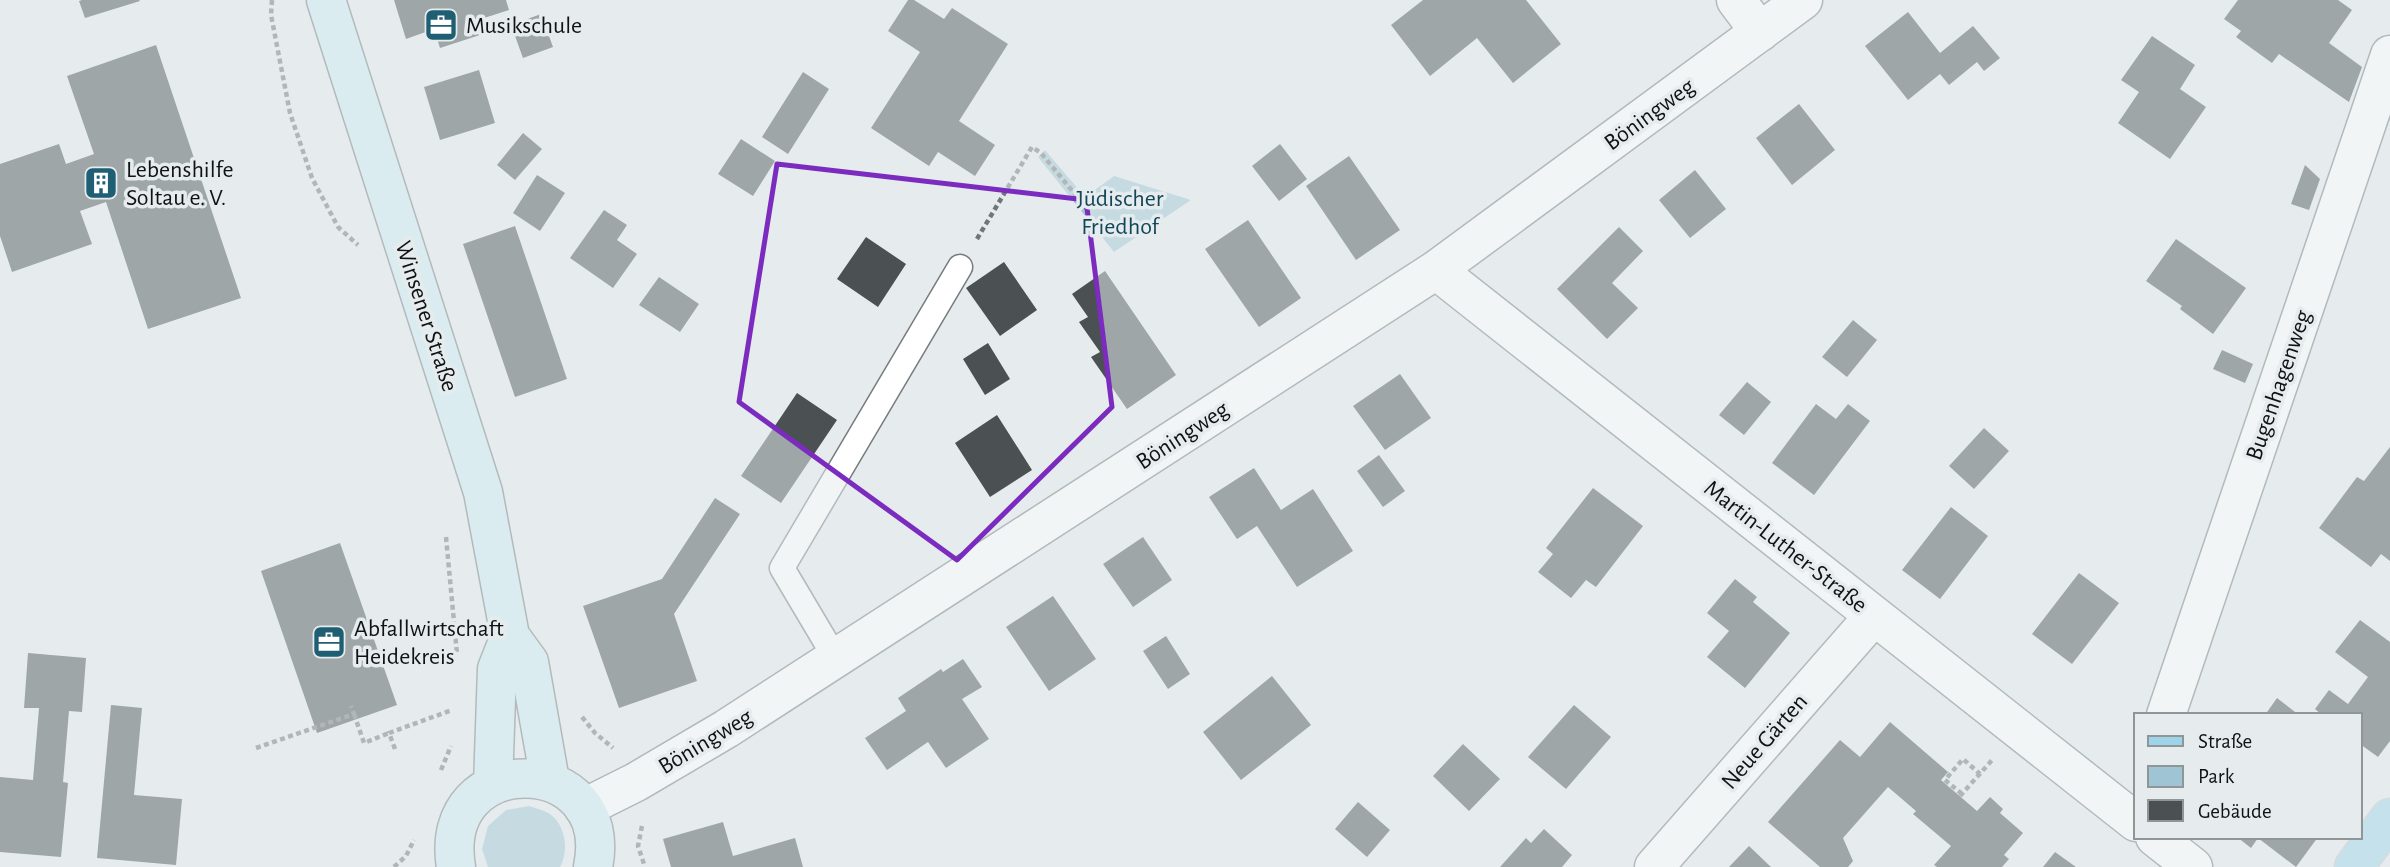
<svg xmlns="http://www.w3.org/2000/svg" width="2390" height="867" viewBox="0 0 2390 867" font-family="'Alegreya Sans',sans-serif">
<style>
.green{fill:#9fc4d3}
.building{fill:#4b5052}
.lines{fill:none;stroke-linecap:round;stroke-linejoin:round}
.service-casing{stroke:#767c7e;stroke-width:27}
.minor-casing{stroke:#767c7e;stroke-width:41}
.secondary-casing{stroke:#767c7e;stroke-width:41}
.primary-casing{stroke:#c6c6c6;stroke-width:41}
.path{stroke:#727677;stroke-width:4.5;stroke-dasharray:5 3.5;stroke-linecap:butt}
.service{stroke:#fff;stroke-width:24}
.minor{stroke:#fff;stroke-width:38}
.secondary{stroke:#ceeaf4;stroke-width:38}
.primary{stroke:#9dd4e9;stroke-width:38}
.marked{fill:none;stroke:#7b2cbf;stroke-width:5;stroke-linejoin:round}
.labels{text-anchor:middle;stroke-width:7;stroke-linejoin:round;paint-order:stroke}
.poi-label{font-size:24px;fill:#101213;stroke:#e6ecee;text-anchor:start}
.street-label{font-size:24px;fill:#101213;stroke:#e6ecee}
.park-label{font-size:24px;fill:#124759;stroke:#e6ecee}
</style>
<rect width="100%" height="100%" fill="#e6ecee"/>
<path class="green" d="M1045,150L1085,197L1114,176L1191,200L1114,252L1038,157Z
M529,806C535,808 545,810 551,815C566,826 569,852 560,867H488L482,849L488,826L506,810Z"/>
<path class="building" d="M82,0H139L140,1L85,18L79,1Z
M394,0H506L509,10L478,20L483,34L440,48L434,29L406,39Z
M908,0H914L944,19L952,8L1008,44L959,121L995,145L975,176L938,152L929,166L871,128L920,52L888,31Z
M1423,0H1526L1561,44L1513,83L1477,38L1430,76L1391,25Z
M2238,0H2338L2352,10L2329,43L2362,67L2349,102L2279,54L2272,63L2236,37L2241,31L2224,19Z
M1908,12L1940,53L1973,26L2000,58L1984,71L1977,62L1949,85L1940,74L1908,100L1865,46Z
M541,14L553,47L523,58L511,25Z
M2152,36L2195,65L2180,89L2206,107L2170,159L2118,123L2139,92L2121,80Z
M156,45L241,298L148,329L106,202L80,211L92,244L12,272L0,236V164L59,144L66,164L94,154L67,76Z
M479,70L495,123L440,140L424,87Z
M803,72L829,89L788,154L762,137Z
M1799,104L1835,150L1792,185L1756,138Z
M523,133L542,149L515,180L497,165Z
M741,139L775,161L753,196L718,174Z
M1280,144L1307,179L1279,201L1252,166Z
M1349,156L1400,230L1356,260L1306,186Z
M2305,165L2320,179L2309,210L2291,204Z
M1695,170L1726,209L1690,238L1659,200Z
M537,175L565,193L540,231L513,213Z
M604,210L627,225L617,240L637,254L613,288L570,258Z
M1248,220L1301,298L1259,327L1205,249Z
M515,226L567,379L515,397L463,244Z
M1619,227L1643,251L1612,283L1638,308L1607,339L1557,289Z
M866,237L906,264L878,307L837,279Z
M2176,239L2246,288L2213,334L2180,309L2182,306L2146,281Z
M1004,262L1037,310L1000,336L966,288Z
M1105,271L1176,375L1127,409L1091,357L1100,352L1079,322L1088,317L1072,294Z
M659,277L699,304L680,332L639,305Z
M1853,320L1877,340L1847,377L1822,357Z
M988,343L1010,379L985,395L963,359Z
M2222,350L2253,364L2245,383L2213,369Z
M1400,374L1431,418L1385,450L1353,406Z
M1747,382L1771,402L1744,435L1719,415Z
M797,393L837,420L781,503L741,476Z
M1816,404L1836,419L1848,404L1870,421L1814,495L1772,463Z
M997,415L1032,470L990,497L955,443Z
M1984,428L2009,451L1974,489L1949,466Z
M2390,447V561L2381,554L2371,567L2319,528L2357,477L2364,481Z
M1379,455L1405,491L1383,507L1357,471Z
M1254,468L1281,510L1313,489L1353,551L1297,587L1257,526L1237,539L1209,497Z
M1593,488L1643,526L1596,587L1586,580L1571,598L1538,572L1553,554L1546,548Z
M715,498L740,514L674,614L697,681L619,708L583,606L662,579Z
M1951,507L1988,536L1940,599L1902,570Z
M1143,537L1172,580L1133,607L1103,564Z
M340,543L397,705L317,733L261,571Z
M2079,573L2119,603L2072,664L2032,634Z
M1735,579L1757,597L1753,602L1790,633L1745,688L1707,657L1729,631L1707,613Z
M1053,596L1096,659L1049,691L1006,627Z
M2360,620L2390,642V741L2378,757L2360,744V715H2322L2315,709L2329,690L2348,704L2368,677L2335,652Z
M1166,636L1190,674L1168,689L1143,651Z
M28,653L86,658L82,712L69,711L63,782L68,783L61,857L0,852V777L33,780L39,708H24Z
M963,659L982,687L962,699L989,739L946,768L928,742L887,770L865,738L906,711L898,698L941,669L943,672Z
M1272,676L1311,725L1241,780L1203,732Z
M2277,698L2299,715H2265Z
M111,705L142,708L134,795L182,799L176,865L97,858Z
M1574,705L1611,737L1566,789L1528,757Z
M1890,722L1948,772L1941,780L1977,811L1990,797L2003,809L2000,813L2023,833L2004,855L2009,859L2002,867H1937L1934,865L1951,846L1913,814L1916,811L1888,787L1843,838L1853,861L1848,867H1820L1768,822L1840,740L1860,757Z
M1463,744L1500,779L1469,811L1433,776Z
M1358,802L1390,830L1367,857L1335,829Z
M723,822L733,856L795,838L803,867H671L663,839Z
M1544,829L1572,855L1562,867H1500L1526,838L1531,843Z
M2237,837H2318L2296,867L2258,838L2251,848Z
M1749,846L1771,867H1729Z
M2055,852L2076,867H2043Z"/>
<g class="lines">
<defs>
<path id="service" d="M836,659L782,568L960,267"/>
<path id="minor" d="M1736,0L1760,32
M1436,270L2136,822
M2166,715L2390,55
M584,808L636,782L726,729L1436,270L1803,0
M2155,837L2193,867
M1654,867L1874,616"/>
<path id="secondary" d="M326,0L483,492L510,636L529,662L550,781
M493,785L497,669L510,636
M456,867C436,747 617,751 593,867"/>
<path id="primary" d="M2354,867L2390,818"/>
</defs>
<use href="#service" class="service-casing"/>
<use href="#minor" class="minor-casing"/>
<use href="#secondary" class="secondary-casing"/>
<use href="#primary" class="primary-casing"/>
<path class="path" d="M272,0L271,15L290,113L312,178L338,227L358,245
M977,239L1032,147L1041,153L1088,210
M446,537L457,654
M354,714L364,743L389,733
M582,717L595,733L613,748
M256,748L354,714L351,706
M395,749L389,733L452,710
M441,770L451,746
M1962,794L1945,780L1963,759L1980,774
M1960,796L1993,759
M642,826L638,846L645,867
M394,867L406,856L414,840"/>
<use href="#service" class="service"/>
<use href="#minor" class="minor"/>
<use href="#secondary" class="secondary"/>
<use href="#primary" class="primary"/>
</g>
<path d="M0 0H2390V867H0ZM777,164L1086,200L1112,407L957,560L739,402Z" fill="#e6ecee" fill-opacity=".55" fill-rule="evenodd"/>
<path class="marked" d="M777,164L1086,200L1112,407L957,560L739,402Z"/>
<defs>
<symbol id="office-square" viewBox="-11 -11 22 22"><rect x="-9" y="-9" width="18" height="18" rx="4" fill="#1f5f74" stroke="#e6ecee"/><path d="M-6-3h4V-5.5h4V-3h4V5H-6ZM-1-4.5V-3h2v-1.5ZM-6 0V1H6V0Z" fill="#fff"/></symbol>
<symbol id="building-square" viewBox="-11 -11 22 22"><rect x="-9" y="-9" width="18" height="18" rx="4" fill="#1f5f74" stroke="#e6ecee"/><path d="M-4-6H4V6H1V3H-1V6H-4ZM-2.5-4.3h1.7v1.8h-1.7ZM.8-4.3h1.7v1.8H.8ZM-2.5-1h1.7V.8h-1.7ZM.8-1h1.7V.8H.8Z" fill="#fff"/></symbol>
</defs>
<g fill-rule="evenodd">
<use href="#office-square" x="422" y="6" width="38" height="38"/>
<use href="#building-square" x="82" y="164" width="38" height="38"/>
<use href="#office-square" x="310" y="623" width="38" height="38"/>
</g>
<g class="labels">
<g class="poi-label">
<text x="466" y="33">Musikschule</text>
<text x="126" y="177">Lebenshilfe<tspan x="126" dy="28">Soltau e. V.</tspan></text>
<text x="354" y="636">Abfallwirtschaft<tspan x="354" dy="28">Heidekreis</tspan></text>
</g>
<g class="street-label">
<text transform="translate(1649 114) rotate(-36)" y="8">Böningweg</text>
<text transform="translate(427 316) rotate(72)" y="8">Winsener Straße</text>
<text transform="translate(2278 385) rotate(-71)" y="8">Bugenhagenweg</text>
<text transform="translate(1182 435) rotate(-33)" y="8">Böningweg</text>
<text transform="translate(1786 546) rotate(38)" y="8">Martin-Luther-Straße</text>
<text transform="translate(705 741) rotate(-31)" y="8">Böningweg</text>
<text transform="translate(1764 741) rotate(-49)" y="8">Neue Gärten</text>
</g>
<g class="park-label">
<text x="1120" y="206">Jüdischer<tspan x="1120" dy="28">Friedhof</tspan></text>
</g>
</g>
<rect x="2134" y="713" width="228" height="126" fill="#e6ecee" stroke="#909596" stroke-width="2"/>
<rect x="2148" y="736" width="35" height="10" fill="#9dd4e9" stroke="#909596" stroke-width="2"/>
<text x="2198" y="748" font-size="21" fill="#101213">Straße</text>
<rect x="2148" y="766" width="35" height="21" fill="#9fc4d3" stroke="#909596" stroke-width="2"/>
<text x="2198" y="783" font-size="21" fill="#101213">Park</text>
<rect x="2148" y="800" width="35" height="21" fill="#4b5052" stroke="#909596" stroke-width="2"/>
<text x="2198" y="818" font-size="21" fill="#101213">Gebäude</text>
</svg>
